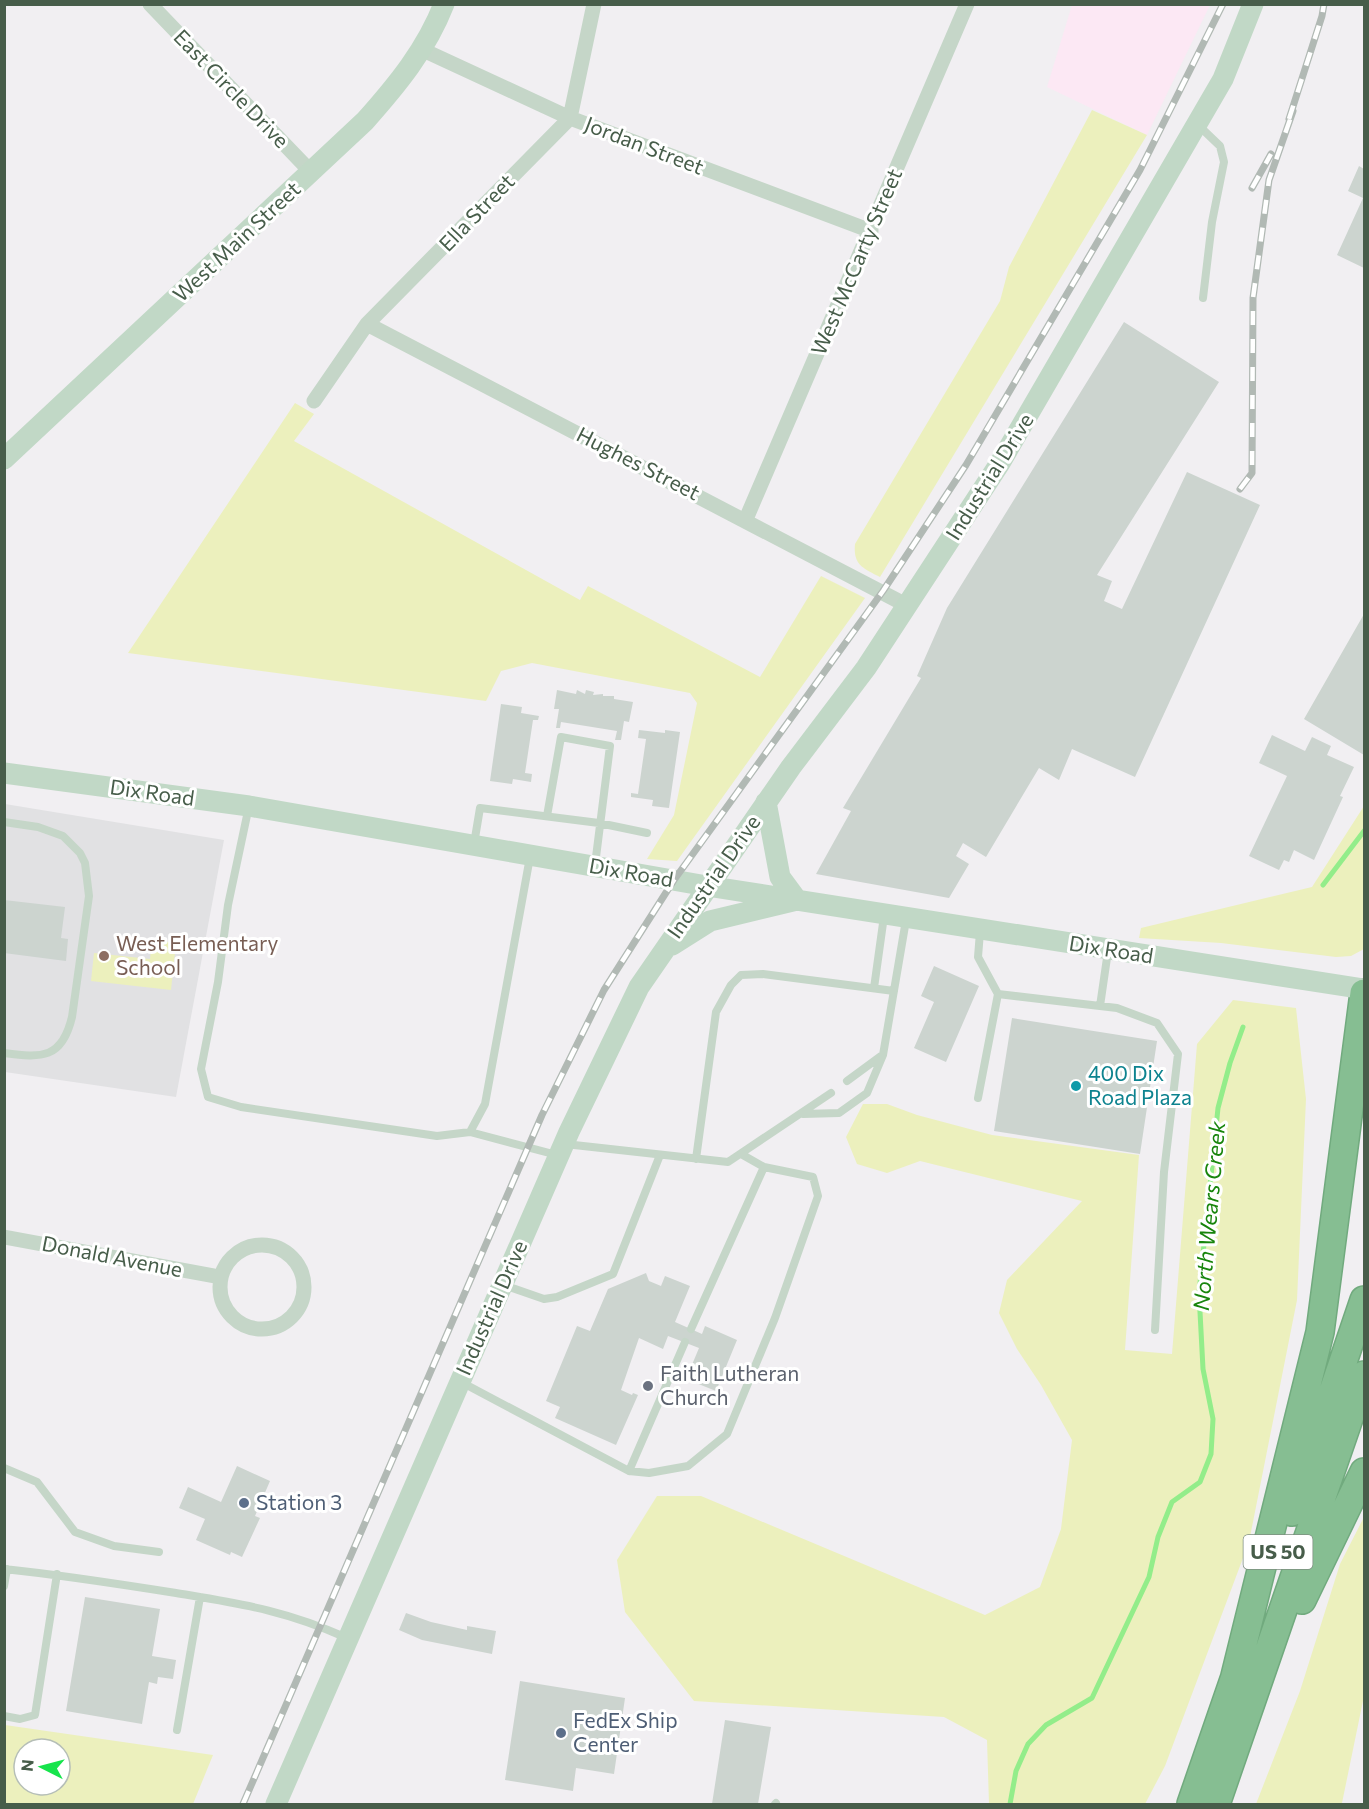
<svg xmlns="http://www.w3.org/2000/svg" width="1369" height="1809" viewBox="0 0 1369 1809" font-family="Commissioner,sans-serif">
<style>
.commercial{fill:#fce8f4}
.education{fill:#e1e1e3}
.green{fill:#ecf0bd;fill-rule:evenodd}
.lines{fill:none;stroke-linecap:round;stroke-linejoin:round}
.stream{stroke:#93ed8a;stroke-width:5}
.building{fill:#ccd4cf}
.highway-casing{stroke:#71aa7e;stroke-width:30}
.lane{stroke:#c5d6c8;stroke-width:8}
.street{stroke:#c5d6c8;stroke-width:15}
.secondary{stroke:#c1d8c6;stroke-width:21}
.highway{stroke:#86be92;stroke-width:27}
.rail-casing{stroke:#b1b9b4;stroke-width:7}
.rail{stroke:#fff;stroke-width:4.5;stroke-dasharray:14;stroke-linecap:butt}
.education-dot{fill:#8d6e63;stroke:#fff;stroke-width:2}
.culture-dot{fill:#0f9aa8;stroke:#fff;stroke-width:2}
.worship-dot{fill:#6b7280;stroke:#fff;stroke-width:2}
.service-dot{fill:#5c6f8a;stroke:#fff;stroke-width:2}
.labels{text-anchor:middle;stroke-width:6;stroke-linejoin:round;paint-order:stroke}
.shield{fill:#fff;stroke:#7e8e80;stroke-width:1.5}
.shield-label{font-size:20px;font-weight:bold;fill:#475d4a}
.street-label{font-size:21px;fill:#475d4a;stroke:#fff}
.education-label{font-size:21px;fill:#785e54;stroke:#fff;text-anchor:start}
.culture-label{font-size:21px;fill:#0d838f;stroke:#fff;text-anchor:start}
.worship-label{font-size:21px;fill:#5b616d;stroke:#fff;text-anchor:start}
.service-label{font-size:21px;fill:#4e5e75;stroke:#fff;text-anchor:start}
.water-label{font-size:22px;font-style:italic;fill:#18850c;stroke:#fff}
</style>
<rect width="100%" height="100%" fill="#f1eff2"/>
<path class="commercial" d="M1072,5H1210L1147,135L1047,87Z"/>
<path class="education" d="M5,804L224,840L176,1097L5,1072Z"/>
<path class="green" d="M1092,110L1147,135L880,577C863,568 853,565 855,544L1000,301L1009,267Z
M295,403L314,414L294,441L580,600L588,586L760,677L821,576L865,598L677,861L647,859L674,815L697,703L690,693L532,663L501,671L486,701L128,653Z
M1364,806V949L1351,956L1336,957L1221,943L1139,938L1141,928L1312,887Z
M152,940L176,943L171,990L91,981L94,953L150,959Z
M1233,1000L1296,1008L1306,1099L1297,1300L1249,1542L1165,1766L1145,1804H989L987,1740L944,1717L694,1701L625,1612L617,1560L657,1496H701L985,1615L1040,1587L1061,1529L1072,1440L1041,1385L1017,1349L999,1313L1007,1280L1082,1201L920,1161L887,1173L857,1164L846,1137L863,1104H887L917,1115L992,1135L1139,1155L1125,1350L1172,1354L1197,1044Z
M1364,1517V1696L1342,1803L1346,1804H1256L1300,1691L1340,1564Z
M5,1725L213,1755L193,1804H5ZM24,1749H60V1785H24Z"/>
<g class="lines">
<path class="stream" d="M1323,885L1364,831
M1010,1804L1016,1771L1028,1744L1046,1725L1092,1698L1149,1577L1158,1537L1172,1502L1200,1482L1211,1454L1213,1419L1203,1369L1199,1293L1218,1108L1230,1063L1243,1027"/>
</g>
<path class="building" d="M1359,166L1364,169V268L1337,255L1363,198L1348,191Z
M1124,322L1219,382L1097,575L1112,581L1104,601L1122,609L1187,472L1260,505L1135,777L1072,749L1059,780L1039,768L986,857L963,843L956,856L969,864L949,898L816,874L851,811L843,808L921,678L917,676L947,608Z
M1364,614V755L1304,719Z
M557,690L576,694L577,690L585,694L586,690L594,692L593,695L603,694V696H614V699L633,702L629,722L624,721L621,740H615L617,731L561,722L560,728H556L559,709H554Z
M501,704L522,707L521,713L539,716L538,720H533L525,773L532,774L531,782L513,779L512,784L490,781Z
M639,730L665,733V730L680,732L669,808L652,806L653,800L631,797V793L638,794L646,739L638,738Z
M1272,735L1305,751L1312,737L1331,746L1327,755L1354,767L1340,796L1343,797L1314,860L1294,850L1289,862L1284,860L1279,870L1249,856L1287,776L1259,763Z
M4,900L65,907L61,938L68,939L66,961L4,953Z
M934,966L979,986L946,1062L914,1048L934,1002L921,996Z
M1012,1018L1157,1041L1140,1154L994,1131Z
M646,1273L649,1281L661,1286L665,1276L690,1286L675,1322L702,1334L705,1326L737,1340L716,1391L686,1379L699,1348L668,1336L663,1349L639,1338L621,1390L632,1395L633,1393L638,1395L616,1445L555,1418L560,1407L546,1401L577,1326L590,1331L608,1289Z
M237,1466L270,1481L255,1516L260,1518L242,1557L231,1552L230,1555L196,1540L205,1519L179,1508L188,1487L221,1502Z
M85,1597L160,1609L152,1656L176,1660L173,1679L158,1677L157,1684L149,1682L142,1724L66,1711Z
M406,1613L431,1622L467,1630V1626L496,1631L492,1654L422,1640L399,1630Z
M520,1681L625,1698L614,1774L576,1768L573,1791L505,1780Z
M725,1720L771,1727L758,1804H712Z"/>
<g class="lines">
<defs>
<path id="highway" d="M1292,1512L1364,1300
M1302,1600L1364,1472
M1233,1684L1320,1332L1364,993
M1191,1804L1238,1668
M1216,1804L1364,1375"/>
</defs>
<use href="#highway" class="highway-casing"/>
<path class="lane" d="M1198,125L1220,146L1224,162L1212,222L1203,298
M249,806L228,905L218,982L201,1069L208,1097L241,1107L437,1136L470,1132L485,1104L530,857
M547,816L561,737L610,746L595,865
M4,822L38,827L63,836L80,853L85,863L89,896L72,1017C62,1059 42,1058 4,1053
M474,844L480,808L599,823L647,833
M980,932L978,957L998,994
M874,988L884,916
M1100,1006L1108,951
M847,1081L881,1056
M978,1098L998,994L1117,1008L1157,1023L1178,1054L1164,1172L1155,1330
M803,1114L839,1113L867,1093L883,1055L906,920
M470,1132L557,1155
M565,1144L728,1162L831,1093
M696,1159L716,1012L731,985L741,975L763,974L894,991
M504,1285L544,1299L557,1297L613,1274L660,1155
M691,1329L764,1167L741,1154
M685,1342L629,1471L649,1473L688,1466L727,1434L775,1318L818,1196L813,1177L764,1167
M461,1382L629,1471
M4,1468L37,1482L75,1532L114,1546L159,1552
M4,1569C62,1575 119,1584 176,1593C241,1604 285,1610 347,1638
M4,1586L7,1569
M4,1716L20,1719L35,1715L57,1574
M177,1730L200,1597
M775,1804L776,1803"/>
<path class="street" d="M150,4L312,173
M423,50L570,118L871,231
M367,324L908,606
M314,401L367,324L570,118L594,4
M746,519L967,4
M4,1237L220,1277
M220 1287a42 42 0 1 1 84 0a42 42 0 1 1-84 0Z"/>
<path class="secondary" d="M4,459L365,121C397,85 426,50 444,4
M4,773L249,806L707,886L1364,989
M672,945L710,921L797,900L780,877L766,802
M276,1804L569,1132L639,987L791,767L866,668L1000,463L1223,79L1253,4"/>
<use href="#highway" class="highway"/>
<defs>
<path id="rail" d="M1289,119L1322,16L1324,4
M1252,188L1271,154
M1240,489L1252,473L1253,298L1269,180L1293,111
M243,1804L542,1115L604,990L674,880L883,591L966,465L1140,170L1223,4"/>
</defs>
<use href="#rail" class="rail-casing"/>
<use href="#rail" class="rail"/>
</g>
<circle class="education-dot" cx="104" cy="956" r="6"/>
<circle class="culture-dot" cx="1076" cy="1086" r="6"/>
<circle class="worship-dot" cx="648" cy="1386" r="6"/>
<g class="service-dot">
<circle cx="244" cy="1503" r="6"/>
<circle cx="561" cy="1733" r="6"/>
</g>
<g class="labels">
<rect class="shield" x="1243.5" y="1535" width="69" height="34" rx="4.5"/>
<g class="shield-label">
<text x="1278" y="1559">US 50</text>
</g>
<g class="street-label">
<text transform="translate(231 89) rotate(46)" y="7">East Circle Drive</text>
<text transform="translate(644 146) rotate(21)" y="7">Jordan Street</text>
<text transform="translate(477 213) rotate(-46)" y="7">Ella Street</text>
<text transform="translate(237 242) rotate(-43)" y="7">West Main Street</text>
<text transform="translate(857 262) rotate(-67)" y="7">West McCarty Street</text>
<text transform="translate(638 464) rotate(27)" y="7">Hughes Street</text>
<text transform="translate(990 477) rotate(-58)" y="7">Industrial Drive</text>
<text transform="translate(152 793) rotate(8)" y="7">Dix Road</text>
<text transform="translate(631 873) rotate(10)" y="7">Dix Road</text>
<text transform="translate(714 877) rotate(-55)" y="7">Industrial Drive</text>
<text transform="translate(1111 950) rotate(9)" y="7">Dix Road</text>
<text transform="translate(112 1257) rotate(11)" y="7">Donald Avenue</text>
<text transform="translate(492 1308) rotate(-66)" y="7">Industrial Drive</text>
</g>
<g class="education-label">
<text x="116" y="951">West Elementary<tspan x="116" dy="24">School</tspan></text>
</g>
<g class="culture-label">
<text x="1088" y="1081">400 Dix<tspan x="1088" dy="24">Road Plaza</tspan></text>
</g>
<g class="worship-label">
<text x="660" y="1381">Faith Lutheran<tspan x="660" dy="24">Church</tspan></text>
</g>
<g class="service-label">
<text x="256" y="1510">Station 3</text>
<text x="573" y="1728">FedEx Ship<tspan x="573" dy="24">Center</tspan></text>
</g>
<g class="water-label">
<text transform="translate(1209 1216) rotate(-85)" y="8">North Wears Creek</text>
</g>
</g>
<rect width="1369" height="1809" fill="none" stroke="#475d4a" stroke-width="12"/>
<g transform="translate(42 1767) rotate(276)"><circle r="28" fill="#ffffff" stroke="#b5beb7" stroke-width="1.5"/>
<path d="M0-4.5L10 22L0 15L-10 22Z" fill="#17e44c"/>
<text y="-9" font-size="16" font-weight="bold" text-anchor="middle" fill="#475d4a">N</text>
</g>
</svg>
